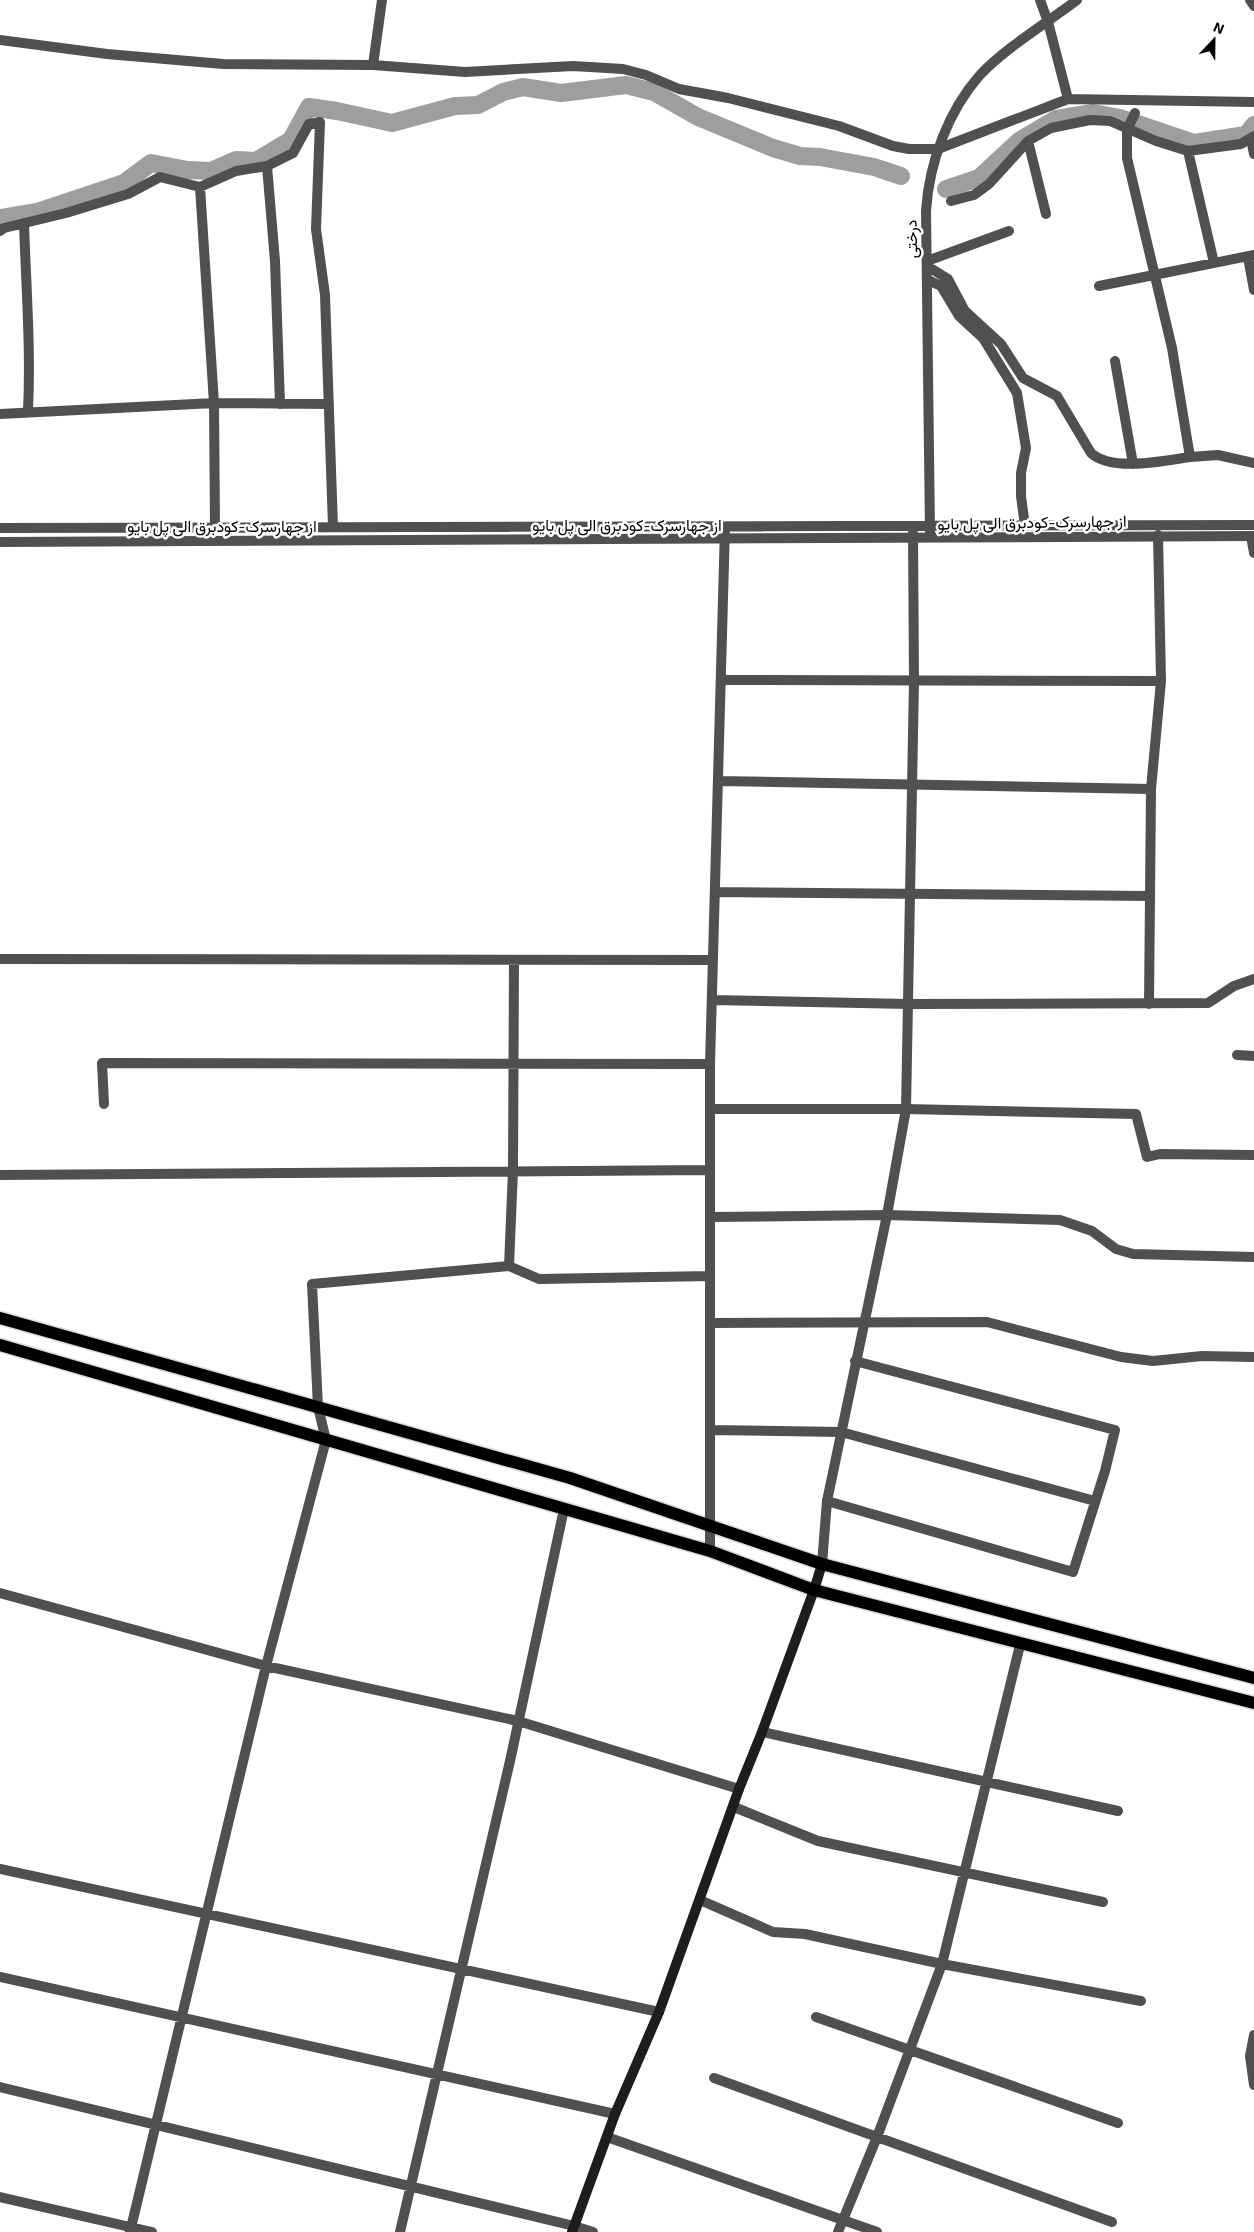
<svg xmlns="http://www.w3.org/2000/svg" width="1254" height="2232" viewBox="0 0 1254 2232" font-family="'Exo 2',Vazirmatn,sans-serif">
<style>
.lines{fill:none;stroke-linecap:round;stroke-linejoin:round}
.river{stroke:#9e9e9e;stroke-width:18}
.primary-casing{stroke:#dbdbdb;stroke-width:15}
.minor{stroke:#505050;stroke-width:10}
.tertiary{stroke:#505050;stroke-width:10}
.secondary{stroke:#1d1d1d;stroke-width:10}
.primary{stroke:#000;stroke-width:12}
.minor-bridge{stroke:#505050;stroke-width:10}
.labels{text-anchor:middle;stroke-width:5;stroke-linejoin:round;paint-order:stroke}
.street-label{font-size:16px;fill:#000;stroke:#fff}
</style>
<rect width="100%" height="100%" fill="#fff"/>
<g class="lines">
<path class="river" d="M946,189L979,178L1019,141L1056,119L1093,113L1120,118L1194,143L1246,135L1254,125
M0,218L37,212L124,183L151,163L188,170L211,171L236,160L256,161L291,140L309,107L337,111L392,123L455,106L478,105L503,92L523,87L561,93L626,85L654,92L698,117L773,148L800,156L820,157L874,167L901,176"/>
<defs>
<path id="primary" d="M0,1318L570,1478L822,1564L1254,1678
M0,1345L710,1551L814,1590L1254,1703"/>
</defs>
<use href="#primary" class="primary-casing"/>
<path class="minor" d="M1040,0L1048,22L1068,99
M1250,0L1254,6
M0,40L107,54L223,64L373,65L465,72L573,66L623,69L646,75L679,89L728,98L839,126L893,146L909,149H938L1068,99L1254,102
M373,65L382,0
M1127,130V158L1172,348L1190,457L1218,455L1254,463
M1251,139L1254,154
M1028,141L1046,214
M1188,151L1214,263
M267,166L275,261L280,404
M200,187L214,403L215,528
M951,201L974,195L989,184L1028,141L1051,128L1090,120L1110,121L1156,141L1188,151L1241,144L1254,136
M24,223C26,286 31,349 28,411
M0,231L4,228L66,213L128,194L160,177L200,187L236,171L267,166L293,153L309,124L320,122L316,229L325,295L333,527
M1248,257L1254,290
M927,261L1009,231
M927,266L948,279L965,311L1001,344L1023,378L1057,396L1091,453C1112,472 1163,461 1190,457
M928,280L941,286L959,316L983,338L1017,393L1026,448L1021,473V496L1025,526
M1099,286L1254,255
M1115,361L1133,464
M0,414L214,403L329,404
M1251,536L1254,553
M721,680L1161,681
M718,781L1151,789
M715,892L1150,896
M0,959L713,960
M712,1000L909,1004L1208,1003L1234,986L1254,979
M1149,1004L1151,789L1161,681L1158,535
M1237,1055L1254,1056
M104,1104L102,1063L710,1064
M710,1109H906L1136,1114L1147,1157L1160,1154L1254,1155
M0,1175L710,1170
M710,1217L887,1215L1060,1220L1092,1231L1116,1249L1133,1254L1254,1257
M509,1266L513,1170L514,960
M710,1323L987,1322L1121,1357L1153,1361L1202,1356L1254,1357
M710,1430L841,1432L1095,1501
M827,1501L1073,1572L1105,1471L1115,1430L855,1361
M710,1551V1064L725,527
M0,1593L266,1666L518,1721L739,1789
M762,1732L1118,1811
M734,1807L818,1841L1103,1902
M0,1869L659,2012
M700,1900L773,1932L805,1934L942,1964L1141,2001
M0,1977L615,2114
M816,2017L1118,2123
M1254,2035L1250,2056L1254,2085
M714,2078L1112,2222
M0,2087L574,2226L593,2232
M607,2137L877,2232
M0,2197L152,2232
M130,2232L266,1666L326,1440L318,1407L312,1284L509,1266L539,1279L710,1276
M400,2232L510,1761L564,1509
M838,2232L877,2137L942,1964L1020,1645"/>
<path class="tertiary" d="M0,528L1254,525
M930,531L926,211C929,163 948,111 980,75C1004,49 1048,22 1077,0
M0,542L1254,536
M822,1564L827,1501L887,1215L906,1109L914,681L913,533"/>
<path class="secondary" d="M572,2232L615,2114L659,2012L739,1789L762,1732L814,1590L822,1564"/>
<use href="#primary" class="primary"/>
<path class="minor-bridge" d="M1127,130L1135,113"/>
</g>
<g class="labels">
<g class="street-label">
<text transform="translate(911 239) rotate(-91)" y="6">درختی</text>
<text transform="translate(1032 522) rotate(-1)" y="6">از جهارسرک-کودبرق الی پل بایو</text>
<text x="627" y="531">از جهارسرک-کودبرق الی پل بایو</text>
<text x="222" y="532">از جهارسرک-کودبرق الی پل بایو</text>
</g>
</g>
<g transform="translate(1214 40) rotate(22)" stroke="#ffffff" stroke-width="4" paint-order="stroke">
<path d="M0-4L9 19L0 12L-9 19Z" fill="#000000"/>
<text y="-8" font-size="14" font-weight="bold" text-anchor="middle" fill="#000000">N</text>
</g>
</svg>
